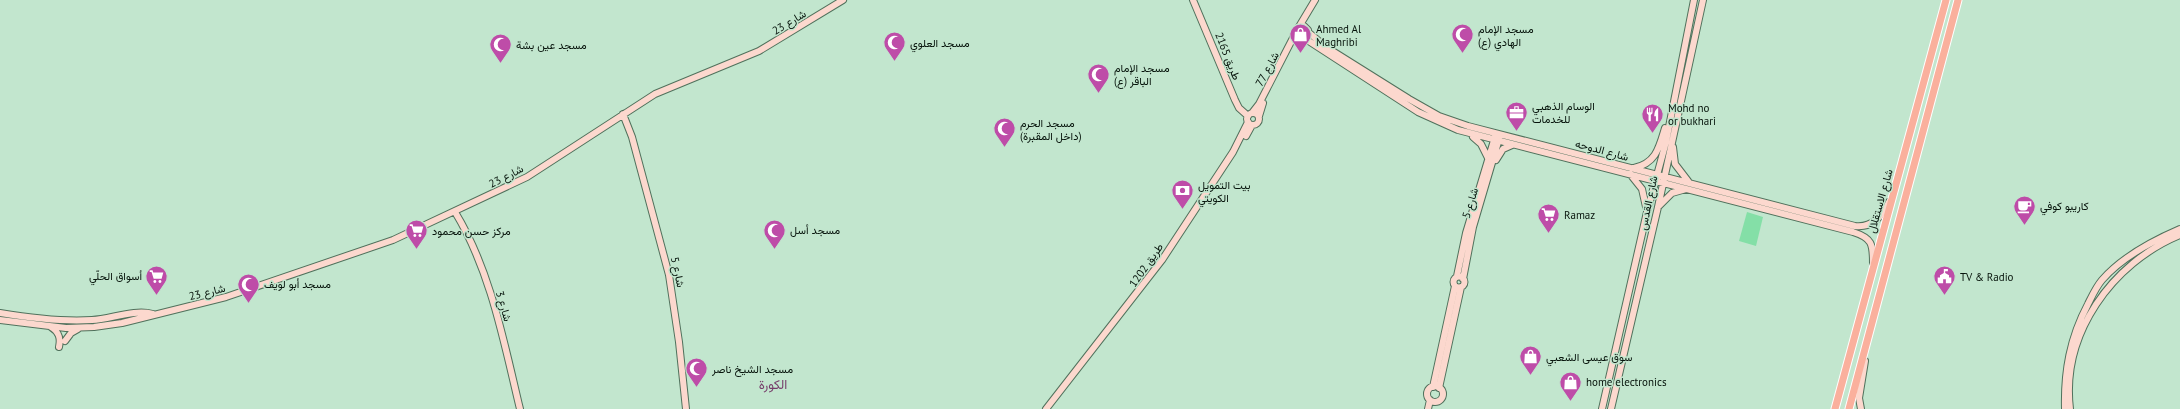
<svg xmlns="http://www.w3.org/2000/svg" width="2180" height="409" viewBox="0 0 2180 409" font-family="'PT Sans',Vazirmatn,sans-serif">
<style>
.green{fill:#84dfa7}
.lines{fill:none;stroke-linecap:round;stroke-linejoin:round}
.secondary-casing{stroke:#50715c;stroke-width:8}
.primary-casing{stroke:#fff;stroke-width:9}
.secondary{stroke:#fcd8ce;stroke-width:6}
.primary{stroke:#fab09d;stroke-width:7}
.labels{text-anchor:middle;stroke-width:3;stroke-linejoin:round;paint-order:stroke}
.street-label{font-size:11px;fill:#06130b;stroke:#c2e6ce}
.poi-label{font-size:11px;fill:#06130b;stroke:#c2e6ce;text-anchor:start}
.quarter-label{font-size:13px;fill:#763d6a;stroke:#c2e6ce}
</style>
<rect width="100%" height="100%" fill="#c2e6ce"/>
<path class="green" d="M1747,212L1763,217L1756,246L1739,241Z"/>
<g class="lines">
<defs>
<path id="secondary" d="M1193,0L1235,100L1239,108L1248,116
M1299,27L1304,26L1308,30L1306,37H1299L1297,30L1315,0
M1308,32L1326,47L1409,99L1439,116L1468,126L1855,226C1872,228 1882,217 1889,202
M1304,38L1418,112L1458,130L1853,232C1872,238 1873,244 1873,263
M1247 119a6 6 0 1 1 12 0a6 6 0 1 1-12 0Z
M1252,113L1259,104L1296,32
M623,114L632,137L669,275L679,342L686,409
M1259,116L1263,103
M1246,136L1252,125
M1473,137L1481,144L1488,158
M1673,147L1675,164L1688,181
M1496,160L1503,149L1512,145
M1634,168C1656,163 1659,148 1665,128
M1630,174L1642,189L1646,207
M1658,207L1672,193L1686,189
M455,212C491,271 504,343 520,409
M1457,276L1466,233L1495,137
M1453.5 282a5.5 5.5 0 1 1 11 0a5.5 5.5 0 1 1-11 0Z
M1463,279L1473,227L1499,139
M0,313C30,318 62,322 92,320C111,319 134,309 153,314
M0,320L66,328L94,327L122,323L226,297L393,240L527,177L655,94L759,51L843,0
M51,327C59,332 61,338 59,347
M65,341L71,333L78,329
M1427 394a8 8 0 1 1 16 0a8 8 0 1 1-16 0Z
M1433,387L1455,286
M1439,388L1461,287
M1046,409L1162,260L1233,152L1248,122
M1428,409L1430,400
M1602,409L1647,212L1666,142L1694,0
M1611,409L1658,207L1703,0
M1861,409L1859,398L1865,361
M2065,409C2064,371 2070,338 2088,304C2092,296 2096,287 2102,280C2122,257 2152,241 2180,229
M2070,409C2061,334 2112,263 2180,235"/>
<path id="primary" d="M1835,409L1946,0
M1849,409L1958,0"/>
</defs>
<use href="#secondary" class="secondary-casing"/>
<use href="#primary" class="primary-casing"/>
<use href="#secondary" class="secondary"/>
<use href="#primary" class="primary"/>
</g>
<defs>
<symbol id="shop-pin" viewBox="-11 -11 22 30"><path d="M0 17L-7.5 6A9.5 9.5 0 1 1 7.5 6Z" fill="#be4ca8" stroke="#c2e6ce"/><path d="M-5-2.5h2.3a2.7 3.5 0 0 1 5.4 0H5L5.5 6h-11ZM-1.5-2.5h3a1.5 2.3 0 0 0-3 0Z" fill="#fff"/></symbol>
<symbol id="mosque-pin" viewBox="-11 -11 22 30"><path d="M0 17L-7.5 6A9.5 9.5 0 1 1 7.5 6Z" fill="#be4ca8" stroke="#c2e6ce"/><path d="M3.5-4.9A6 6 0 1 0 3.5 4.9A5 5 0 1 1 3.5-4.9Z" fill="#fff"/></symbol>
<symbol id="office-pin" viewBox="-11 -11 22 30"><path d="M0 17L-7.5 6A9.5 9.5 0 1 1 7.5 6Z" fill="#be4ca8" stroke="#c2e6ce"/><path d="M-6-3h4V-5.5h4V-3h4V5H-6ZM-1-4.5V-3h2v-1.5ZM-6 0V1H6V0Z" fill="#fff"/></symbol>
<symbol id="restaurant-pin" viewBox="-11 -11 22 30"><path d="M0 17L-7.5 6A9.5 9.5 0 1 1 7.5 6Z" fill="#be4ca8" stroke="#c2e6ce"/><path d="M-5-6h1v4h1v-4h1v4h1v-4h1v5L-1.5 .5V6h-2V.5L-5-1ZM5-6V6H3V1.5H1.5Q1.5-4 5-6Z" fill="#fff"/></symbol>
<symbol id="bank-pin" viewBox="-11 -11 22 30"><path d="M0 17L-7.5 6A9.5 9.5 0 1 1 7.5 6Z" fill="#be4ca8" stroke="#c2e6ce"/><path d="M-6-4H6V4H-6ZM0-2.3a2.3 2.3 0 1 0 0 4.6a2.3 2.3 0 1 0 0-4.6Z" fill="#fff"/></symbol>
<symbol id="cafe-pin" viewBox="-11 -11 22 30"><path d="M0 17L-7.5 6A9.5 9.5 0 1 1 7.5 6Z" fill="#be4ca8" stroke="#c2e6ce"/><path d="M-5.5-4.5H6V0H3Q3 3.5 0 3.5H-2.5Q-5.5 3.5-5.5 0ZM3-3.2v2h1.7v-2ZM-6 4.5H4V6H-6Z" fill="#fff"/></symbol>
<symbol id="supermarket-pin" viewBox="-11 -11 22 30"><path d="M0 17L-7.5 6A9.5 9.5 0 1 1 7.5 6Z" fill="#be4ca8" stroke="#c2e6ce"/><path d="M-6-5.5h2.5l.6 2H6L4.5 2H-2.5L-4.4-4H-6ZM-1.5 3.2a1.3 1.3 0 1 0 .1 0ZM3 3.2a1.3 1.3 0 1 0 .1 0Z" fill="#fff"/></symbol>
<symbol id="civic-pin" viewBox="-11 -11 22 30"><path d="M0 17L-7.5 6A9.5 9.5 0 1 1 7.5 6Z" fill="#be4ca8" stroke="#c2e6ce"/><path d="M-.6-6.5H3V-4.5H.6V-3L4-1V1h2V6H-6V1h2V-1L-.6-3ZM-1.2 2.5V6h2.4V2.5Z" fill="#fff"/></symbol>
</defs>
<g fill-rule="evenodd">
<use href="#shop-pin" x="1288" y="22" width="25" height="34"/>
<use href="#mosque-pin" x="1450" y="22" width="25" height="34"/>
<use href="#mosque-pin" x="882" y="30" width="25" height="34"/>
<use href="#mosque-pin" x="488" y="32" width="25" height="34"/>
<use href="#mosque-pin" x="1086" y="62" width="25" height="34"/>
<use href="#office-pin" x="1504" y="100" width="25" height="34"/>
<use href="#restaurant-pin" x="1640" y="102" width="25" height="34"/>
<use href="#mosque-pin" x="992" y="116" width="25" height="34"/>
<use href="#bank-pin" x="1170" y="178" width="25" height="34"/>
<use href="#cafe-pin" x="2012" y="194" width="25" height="34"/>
<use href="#supermarket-pin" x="1536" y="202" width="25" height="34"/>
<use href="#mosque-pin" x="762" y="218" width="25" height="34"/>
<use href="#supermarket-pin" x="404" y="218" width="25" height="34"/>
<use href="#supermarket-pin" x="144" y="264" width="25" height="34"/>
<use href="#civic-pin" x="1932" y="264" width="25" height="34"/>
<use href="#mosque-pin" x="236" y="272" width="25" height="34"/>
<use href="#shop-pin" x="1518" y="344" width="25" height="34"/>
<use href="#mosque-pin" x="684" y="356" width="25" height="34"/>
<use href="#shop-pin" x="1558" y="370" width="25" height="34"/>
</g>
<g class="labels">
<g class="street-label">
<text transform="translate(789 22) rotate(-31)" y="4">شارع 23</text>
<text transform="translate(1228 56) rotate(68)" y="4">طريق 2165</text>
<text transform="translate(1267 69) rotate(-62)" y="4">شارع 77</text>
<text transform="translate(1602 150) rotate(15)" y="4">شارع الدوحه</text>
<text transform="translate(506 176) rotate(-27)" y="4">شارع 23</text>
<text transform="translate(1880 201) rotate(-74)" y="4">شارع الاستقلال</text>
<text transform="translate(1470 203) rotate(-73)" y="4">شارع 5</text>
<text transform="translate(1648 203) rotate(-78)" y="4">شارع القدس</text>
<text transform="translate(1146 265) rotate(-55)" y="4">طريق 1202</text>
<text transform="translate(678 272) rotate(78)" y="4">شارع 5</text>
<text transform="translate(207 292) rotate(-14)" y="4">شارع 23</text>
<text transform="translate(504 306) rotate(74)" y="4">شارع 3</text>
</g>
<g class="poi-label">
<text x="1316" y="33">Ahmed Al<tspan x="1316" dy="13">Maghribi</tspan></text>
<text x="1478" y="33">مسجد الإمام<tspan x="1478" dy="13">الهادي (ع)</tspan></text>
<text x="910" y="47">مسجد العلوي</text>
<text x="516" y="49">مسجد عين بشة</text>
<text x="1114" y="72">مسجد الإمام<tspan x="1114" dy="13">الباقر (ع)</tspan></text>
<text x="1532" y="110">الوسام الذهبي<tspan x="1532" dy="13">للخدمات</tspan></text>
<text x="1668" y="112">Mohd no<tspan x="1668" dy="13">or bukhari</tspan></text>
<text x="1020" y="127">مسجد الحرم<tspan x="1020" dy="13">(داخل المقبرة)</tspan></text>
<text x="1198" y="189">بيت التمويل<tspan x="1198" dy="13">الكويتي</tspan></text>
<text x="2040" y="210">كاريبو كوفي</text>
<text x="1564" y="219">Ramaz</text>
<text x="790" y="234">مسجد أسل</text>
<text x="432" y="235">مركز حسن محمود</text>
<text x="142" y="280" text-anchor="end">أسواق الحلّي</text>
<text x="1960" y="281">TV &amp; Radio</text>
<text x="264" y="288">مسجد أبو لويف</text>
<text x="1546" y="361">سوق عيسى الشعبي</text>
<text x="712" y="373">مسجد الشيخ ناصر</text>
<text x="1586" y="386">home electronics</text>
</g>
<g class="quarter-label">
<text x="773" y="389">الكورة</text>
</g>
</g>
</svg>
